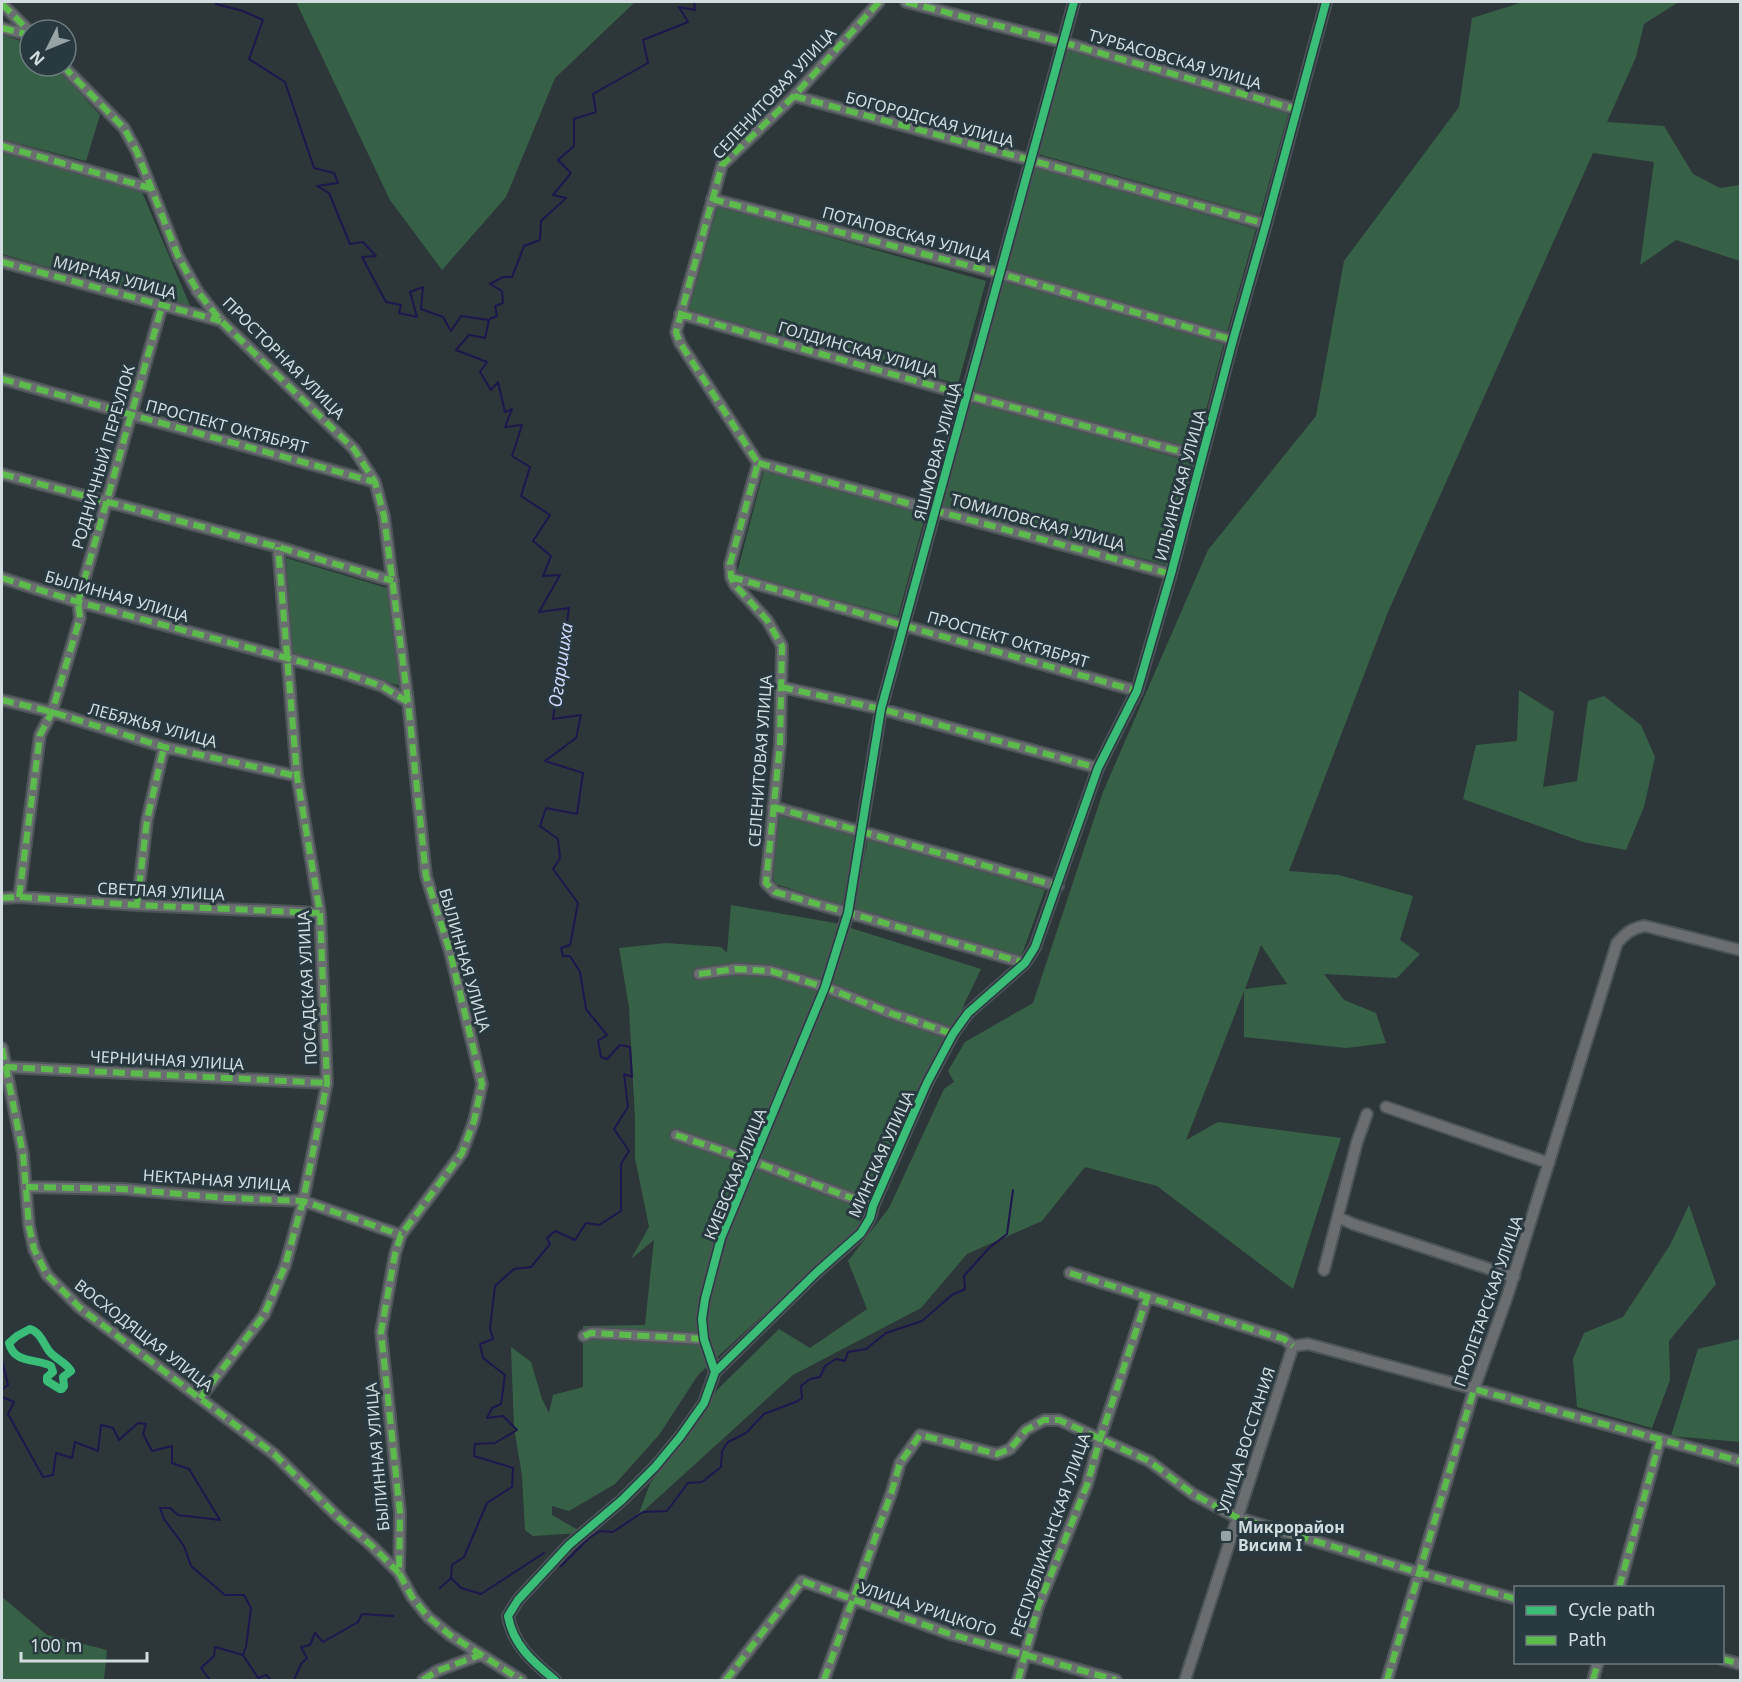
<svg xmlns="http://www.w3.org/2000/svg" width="1742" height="1682" viewBox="0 0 1742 1682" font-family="'Noto Sans',sans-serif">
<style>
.green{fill:#376146;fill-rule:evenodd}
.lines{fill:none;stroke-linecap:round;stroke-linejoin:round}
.stream{stroke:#1e174e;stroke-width:2}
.minor-casing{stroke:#4c5457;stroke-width:14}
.minor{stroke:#6a6e71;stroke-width:10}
.quiet{stroke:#5cbc4b;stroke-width:6;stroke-dasharray:12 6;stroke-linecap:butt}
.cycleway-casing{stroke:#283a3f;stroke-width:11}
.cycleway{stroke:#3abd76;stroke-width:8}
.poi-dot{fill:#98a3a6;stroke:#283a3f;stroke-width:2}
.labels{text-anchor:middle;stroke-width:6;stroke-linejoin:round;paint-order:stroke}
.street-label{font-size:16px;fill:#d2dde0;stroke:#283a3f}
.poi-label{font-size:16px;font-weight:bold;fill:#d2dde0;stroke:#283a3f;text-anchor:start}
.water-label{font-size:18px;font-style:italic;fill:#d3d7fd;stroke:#283a3f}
</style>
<rect width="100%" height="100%" fill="#2d373a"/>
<path class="green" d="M296,2H635L555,78L506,197L442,270L390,200Z
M1523,2L1677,3L1644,24L1636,57L1607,122L1664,126L1693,174L1720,188L1740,185V261L1676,240L1640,265L1654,162L1593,153L1388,612L1289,871L1339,875L1413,896L1400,940L1420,954L1397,978L1324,974L1344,1000L1376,1013L1386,1043L1346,1048L1244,1037V991L1186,1140L1218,1122L1341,1138L1293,1289L1157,1186L1085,1167L1042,1221L967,1254L921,1308L793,1375L638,1516L650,1484L718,1389L779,1329L810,1348L867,1309L848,1261L889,1208L944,1089L954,1082L948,1071L965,1042L1033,1003L1103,792L1208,550L1316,416L1344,261L1459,107L1472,18ZM1261,945L1287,984L1245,989Z
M2,35L30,44V66H55L100,115L86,161L2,139Z
M1067,49L1289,111L1260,215L1038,154Z
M2,152L142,192L191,308L2,254Z
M1036,167L1256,229L1227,332L1007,270Z
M718,206L986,281L958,384L689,310Z
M1004,282L1224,343L1195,451L974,390Z
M972,401L1195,463L1167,565L942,506Z
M764,470L926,513L898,616L737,573Z
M286,558L387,588L401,686L293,655Z
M1519,690L1554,712L1543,787L1577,781L1588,701L1604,696L1641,725L1655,757L1644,807L1626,850L1583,842L1463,799L1476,745L1517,741Z
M779,814L855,834L842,905L773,883Z
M868,838L1045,890L1021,957L854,910Z
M731,905L835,923L981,969L857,1228L698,1375L659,1435L615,1484L569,1511L552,1506V1515L583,1533L533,1536L525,1530L522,1476L514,1427L511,1347L531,1362L542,1399L549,1413L553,1395L583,1387V1326L645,1325L654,1240L631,1259L649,1227L635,1158V1119L629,1007L619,948L666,943L721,947L727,953Z
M1689,1205L1716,1284L1669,1341L1670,1380L1652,1428L1577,1407L1573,1359L1584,1333L1623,1317L1670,1245Z
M1740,1339V1442L1671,1436L1698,1349Z
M2,1597L47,1635L107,1650L104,1680H2Z"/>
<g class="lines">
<path class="stream" d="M216,2V4L243,11L263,20L249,59L285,82L314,168L334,173L338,183L317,186L329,193L350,244L363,242L376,256L362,257L386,302L401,305L399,313L417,317L410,292L423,287L421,309L443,317L451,331L461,316L489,320L485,338L469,335L456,350L487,362L480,372L491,390L498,382L505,412L512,409L505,427L522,425L512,456L530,467L521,496L550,515L533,541L551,556L543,576L560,575L539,612L569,608L553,719L581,715L576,738L545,761L583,773L577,814L546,808L540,826L558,839L560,858L553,869L578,903L570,945L561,948L563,956H570L580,972L586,1009L607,1035L598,1041L601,1057L607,1059L620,1045L630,1047L632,1077L624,1074L628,1107L614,1129L629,1151L621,1164V1211L599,1225L586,1223L575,1240L555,1231L547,1238L550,1244L531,1267L514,1269L495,1286L490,1328L493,1339L480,1344L483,1358L505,1375L501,1404L492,1408L487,1418L503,1416L517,1430L495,1443L475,1444L474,1456L513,1468L512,1487L487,1503L464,1557L452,1565L451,1578L440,1588
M490,319L497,316L495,306L503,303L502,291L490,284L503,277H512L524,246L540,240L541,221L566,198L553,195L571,173L558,160L574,146V119L596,112L593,94L648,63L643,40L688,22L679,7L695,10L694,2
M2,1360L8,1385L2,1389
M2,1397L14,1402L8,1414L43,1477L53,1475L56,1453L72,1458L75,1442L98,1451L101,1425L113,1428L119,1440L138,1423L146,1424L143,1434L152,1451L172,1446V1463L189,1469L220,1520L178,1515L170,1508H160L164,1519L184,1546L191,1566L225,1595H244L251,1608L246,1647L243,1655
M556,1566H561L589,1538L600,1531L613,1532L643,1512L667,1511L688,1483L702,1482L721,1467L722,1451L728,1442L746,1433L764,1414L798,1401L802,1398L801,1386L810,1379L820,1377L825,1366L836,1359L845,1361L848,1352L866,1349L886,1333L922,1321L952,1295L965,1289L964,1276L989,1248L1007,1234L1013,1190
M451,1578L461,1588L481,1594L544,1553
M243,1655L258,1678L266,1675L271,1680
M210,1680L201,1668L214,1656L215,1647L243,1655
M294,1680L301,1664L307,1658L301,1647L310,1645L315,1633L323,1642L358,1622L362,1614L393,1616"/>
<defs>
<path id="minor" d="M879,2L794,96L722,165L676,332L680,343L758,463L730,564L731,577L735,585L767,620L782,646L780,744L766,883L775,892L1025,963
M906,2L1062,42L1295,109
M2,4L30,32
M2,28L30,35
M63,66L124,128L137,152L178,256L198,292L221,321L354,449L375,482L384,516L408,702
M794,96L1266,224
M2,146L150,188
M712,199L1001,274L1233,340
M2,262L221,321
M680,314L966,395L1202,457
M2,379L375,482
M758,463L1171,574
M2,474L278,547L393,581
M731,577L1137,691
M2,578L78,602L343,673L382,686L408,702L426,876L450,952L482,1084L474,1121L462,1153L401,1235L395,1254L381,1332L400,1513L399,1573L412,1597L428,1617L450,1635L521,1680
M781,687L881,709L1098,768
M2,700L52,712L164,747L297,776
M773,807L1058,886
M19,897L40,735L52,712L80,618L78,602L162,306
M2,898L19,897L137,905L320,913
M137,905L147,820L164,747
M699,974L736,969L771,971L825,987L890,1013L953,1034
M2,1048L23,1154L29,1226L34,1249L47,1275L80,1308L274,1454L339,1518L371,1545L399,1573
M5,1067L327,1083
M1386,1107L1549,1163
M676,1135L752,1161L873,1206
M26,1187L123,1189L226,1198L303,1201L401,1235
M1338,1217L1353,1224L1514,1277
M1324,1270L1357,1142L1367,1114
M1070,1273L1284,1339L1293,1346L1308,1344L1740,1461
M584,1336L591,1333L704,1339
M715,1372L817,1272L861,1233L870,1218L873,1206L927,1083L953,1034L968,1013L1025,963L1035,947L1098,768L1137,691L1171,574L1233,340L1266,224L1326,2
M200,1398L264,1315L285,1266L303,1201L327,1083L320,913L297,776L278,547
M1619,1588L1660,1440
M1722,1659L1740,1664
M423,1680L437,1671L480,1655
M555,1680C533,1662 513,1645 508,1616L518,1600L569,1545L622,1500L655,1467L680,1437L704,1403L715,1372L704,1339L702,1319L705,1299L721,1238L825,987L848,913L881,709L1074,2
M726,1680L802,1581L950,1634L1116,1680
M824,1680L892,1491L900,1463L920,1435L997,1454L1010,1449L1026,1430L1044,1420H1059L1149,1461L1193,1494L1236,1517L1420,1573L1516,1599
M1018,1680L1038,1607L1087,1485L1100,1439L1147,1298
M1185,1680L1293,1346
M1387,1680L1474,1389L1507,1297L1617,943C1626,933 1632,928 1645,926L1740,950
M1593,1680L1598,1662"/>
</defs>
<use href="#minor" class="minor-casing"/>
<use href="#minor" class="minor"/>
<path class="quiet" d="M879,2L794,96L722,165L676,332L680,343L758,463L730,564L731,577L735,585L767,620L782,646L780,744L766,883L775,892L1025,963
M906,2L1062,42L1295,109
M2,4L30,32
M2,28L30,35
M63,66L124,128L137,152L178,256L198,292L221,321L354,449L375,482L384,516L408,702
M794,96L1266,224
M2,146L150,188
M712,199L1001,274L1233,340
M2,262L221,321
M680,314L966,395L1202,457
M2,379L375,482
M758,463L1171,574
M2,474L278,547L393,581
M731,577L1137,691
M2,578L78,602L343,673L382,686L408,702L426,876L450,952L482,1084L474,1121L462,1153L401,1235L395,1254L381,1332L400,1513L399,1573L412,1597L428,1617L450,1635L521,1680
M781,687L881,709L1098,768
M2,700L52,712L164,747L297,776
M773,807L1058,886
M19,897L40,735L52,712L80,618L78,602L162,306
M2,898L19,897L137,905L320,913
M137,905L147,820L164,747
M699,974L736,969L771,971L825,987L890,1013L953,1034
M2,1048L23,1154L29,1226L34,1249L47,1275L80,1308L274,1454L339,1518L371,1545L399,1573
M5,1067L327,1083
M676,1135L752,1161L873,1206
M26,1187L123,1189L226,1198L303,1201L401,1235
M1070,1273L1284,1339L1293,1346
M584,1336L591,1333L704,1339
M200,1398L264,1315L285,1266L303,1201L327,1083L320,913L297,776L278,547
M1619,1588L1660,1440
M1722,1659L1740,1664
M423,1680L437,1671L480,1655
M726,1680L802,1581L950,1634L1116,1680
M824,1680L892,1491L900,1463L920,1435L997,1454L1010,1449L1026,1430L1044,1420H1059L1149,1461L1193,1494L1236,1517L1420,1573L1516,1599
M1018,1680L1038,1607L1087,1485L1100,1439L1147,1298
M1387,1680L1474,1389L1740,1461
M1593,1680L1598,1662"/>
<defs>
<path id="cycleway" d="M30,1329C40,1332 43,1343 49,1351C55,1359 66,1362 71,1371L63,1377L64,1386L62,1389H60L47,1381V1377L53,1372L51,1366C36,1358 14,1364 9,1343L17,1336Z
M715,1372L817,1272L861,1233L870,1218L873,1206L927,1083L953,1034L968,1013L1025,963L1035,947L1098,768L1137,691L1171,574L1233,340L1266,224L1326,2
M555,1680C533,1662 513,1645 508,1616L518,1600L569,1545L622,1500L655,1467L680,1437L704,1403L715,1372L704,1339L702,1319L705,1299L721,1238L825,987L848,913L881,709L1074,2"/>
</defs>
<use href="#cycleway" class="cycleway-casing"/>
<use href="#cycleway" class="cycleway"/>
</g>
<rect class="poi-dot" x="1220" y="1530" width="12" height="12" rx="3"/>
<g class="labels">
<g class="street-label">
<text transform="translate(1175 59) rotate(16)" y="6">ТУРБАСОВСКАЯ УЛИЦА</text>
<text transform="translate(774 93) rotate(-47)" y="6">СЕЛЕНИТОВАЯ УЛИЦА</text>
<text transform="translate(930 119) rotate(15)" y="6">БОГОРОДСКАЯ УЛИЦА</text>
<text transform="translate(907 234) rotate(15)" y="6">ПОТАПОВСКАЯ УЛИЦА</text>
<text transform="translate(115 277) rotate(15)" y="6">МИРНАЯ УЛИЦА</text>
<text transform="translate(858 349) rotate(16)" y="6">ГОЛДИНСКАЯ УЛИЦА</text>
<text transform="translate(284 358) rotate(45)" y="6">ПРОСТОРНАЯ УЛИЦА</text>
<text transform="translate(227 426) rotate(15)" y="6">ПРОСПЕКТ ОКТЯБРЯТ</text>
<text transform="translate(937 451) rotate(-75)" y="6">ЯШМОВАЯ УЛИЦА</text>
<text transform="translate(103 457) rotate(-74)" y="6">РОДНИЧНЫЙ ПЕРЕУЛОК</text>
<text transform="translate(1180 485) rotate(-75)" y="6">ИЛЬИНСКАЯ УЛИЦА</text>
<text transform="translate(1038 522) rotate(15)" y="6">ТОМИЛОВСКАЯ УЛИЦА</text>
<text transform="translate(117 596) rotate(16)" y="6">БЫЛИННАЯ УЛИЦА</text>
<text transform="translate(1008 639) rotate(16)" y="6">ПРОСПЕКТ ОКТЯБРЯТ</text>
<text transform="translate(153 725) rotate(15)" y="6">ЛЕБЯЖЬЯ УЛИЦА</text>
<text transform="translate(760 761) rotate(-86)" y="6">СЕЛЕНИТОВАЯ УЛИЦА</text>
<text transform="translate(161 891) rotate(3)" y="6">СВЕТЛАЯ УЛИЦА</text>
<text transform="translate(465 960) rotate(74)" y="6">БЫЛИННАЯ УЛИЦА</text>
<text transform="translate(307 988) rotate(-93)" y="6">ПОСАДСКАЯ УЛИЦА</text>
<text transform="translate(167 1060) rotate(3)" y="6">ЧЕРНИЧНАЯ УЛИЦА</text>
<text transform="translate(881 1154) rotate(-66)" y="6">МИНСКАЯ УЛИЦА</text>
<text transform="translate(735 1174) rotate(-68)" y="6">КИЕВСКАЯ УЛИЦА</text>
<text transform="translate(217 1180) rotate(4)" y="6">НЕКТАРНАЯ УЛИЦА</text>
<text transform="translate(1488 1301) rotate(-71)" y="6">ПРОЛЕТАРСКАЯ УЛИЦА</text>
<text transform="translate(144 1335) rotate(38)" y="6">ВОСХОДЯЩАЯ УЛИЦА</text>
<text transform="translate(1246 1440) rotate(-72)" y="6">УЛИЦА ВОССТАНИЯ</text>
<text transform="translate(377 1457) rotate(-95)" y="6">БЫЛИННАЯ УЛИЦА</text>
<text transform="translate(1050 1535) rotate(-71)" y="6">РЕСПУБЛИКАНСКАЯ УЛИЦА</text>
<text transform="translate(928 1609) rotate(18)" y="6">УЛИЦА УРИЦКОГО</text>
</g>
<g class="poi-label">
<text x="1238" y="1533">Микрорайон<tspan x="1238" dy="18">Висим I</tspan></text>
</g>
<g class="water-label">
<text transform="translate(561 665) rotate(-82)" y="6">Огаршиха</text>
</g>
</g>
<rect width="1742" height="1682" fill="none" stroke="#d2dde0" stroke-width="6"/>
<rect x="1514" y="1586" width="210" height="78" fill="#283a3f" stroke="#6c7b7f" stroke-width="1.5"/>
<rect x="1526" y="1606" width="30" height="9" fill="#3abd76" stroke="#6c7b7f" stroke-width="1.5"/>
<text x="1568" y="1616" font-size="18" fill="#d2dde0">Cycle path</text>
<rect x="1526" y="1636" width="30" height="9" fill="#5cbc4b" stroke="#6c7b7f" stroke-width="1.5"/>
<text x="1568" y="1646" font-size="18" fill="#d2dde0">Path</text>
<g transform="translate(48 48) rotate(227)"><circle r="28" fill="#283a3f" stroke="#6c7b7f" stroke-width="1.5"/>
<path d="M0-4.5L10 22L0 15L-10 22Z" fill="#98a3a6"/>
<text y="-9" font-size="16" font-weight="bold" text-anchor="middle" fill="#d2dde0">N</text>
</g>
<path d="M21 1652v9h126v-9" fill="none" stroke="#d2dde0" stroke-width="3"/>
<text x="30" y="1652" font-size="18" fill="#d2dde0" stroke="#283a3f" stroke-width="4.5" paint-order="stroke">100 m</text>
</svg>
